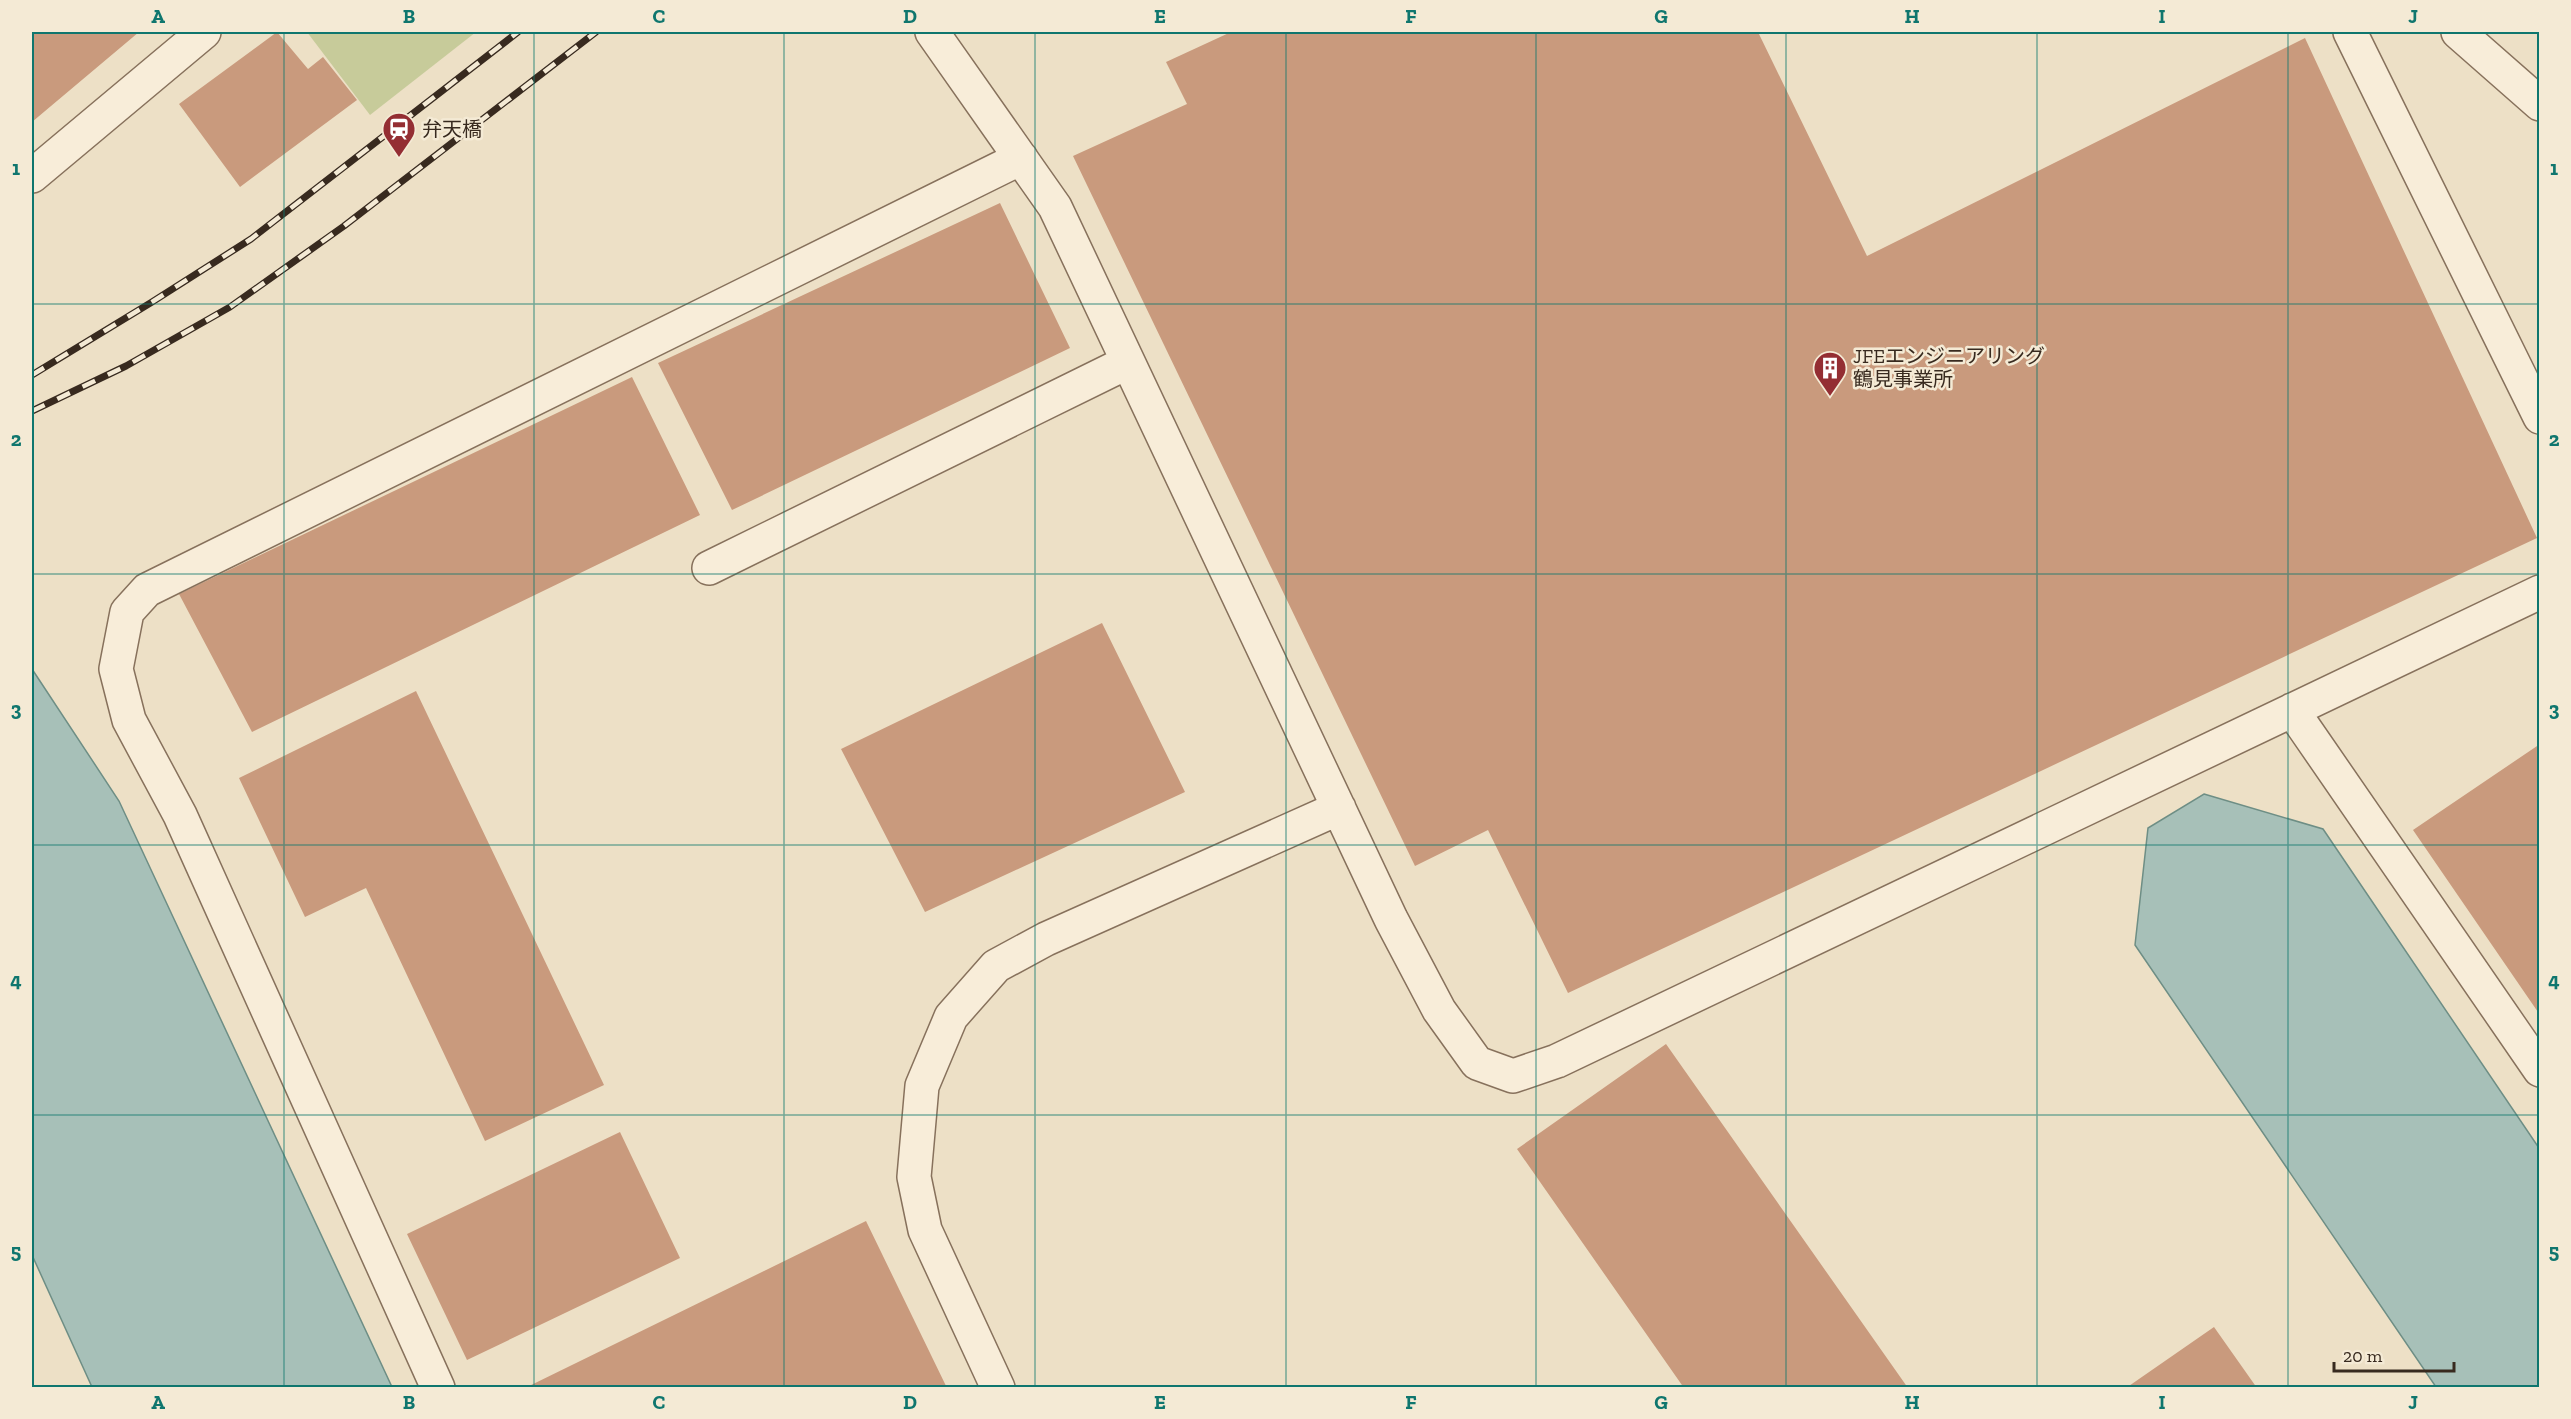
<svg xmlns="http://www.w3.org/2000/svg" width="2571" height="1419" viewBox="0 0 2571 1419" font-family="'Zilla Slab','Noto Sans JP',serif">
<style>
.green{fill:#c7cb9a}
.water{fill:#a7c0b8;stroke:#6e8e85;stroke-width:1.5}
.building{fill:#c99a7d}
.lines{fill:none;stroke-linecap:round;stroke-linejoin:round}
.minor-casing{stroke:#87715c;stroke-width:36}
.minor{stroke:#f8edd9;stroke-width:33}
.rail-casing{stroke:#382a1f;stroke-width:7}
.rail{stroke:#f4ead5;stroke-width:4.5;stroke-dasharray:14;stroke-linecap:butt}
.grid{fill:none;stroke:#0f766e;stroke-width:1.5;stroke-opacity:0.55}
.labels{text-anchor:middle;stroke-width:5;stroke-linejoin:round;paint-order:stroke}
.poi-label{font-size:20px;fill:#382a1f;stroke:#f4ead5;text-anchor:start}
.neatline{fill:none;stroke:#0f766e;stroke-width:2}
.grid-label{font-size:20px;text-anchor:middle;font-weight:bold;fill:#0f766e}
</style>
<rect width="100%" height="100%" fill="#ede0c6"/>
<path class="green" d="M307,32H476L370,115Z"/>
<path class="water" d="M32,669L119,801L392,1387H92L32,1255Z
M2204,794L2323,829L2539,1148V1387H2436L2135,945L2148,828Z"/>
<path class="building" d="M32,32H139L32,122Z
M277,32L308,69L323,57L357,100L240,187L179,104Z
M1231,32H1758L1867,256L2305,38L2537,538L1568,993L1488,830L1415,866L1073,156L1187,104L1166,62Z
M1000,203L1070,348L732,510L658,363Z
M632,377L700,515L252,732L179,594Z
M1102,623L1185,792L925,912L841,749Z
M416,691L604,1085L485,1141L366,888L305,917L239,778Z
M2540,744V1015L2413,830Z
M1666,1044L1908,1388H1684L1517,1149Z
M620,1132L680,1258L467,1360L407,1234Z
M866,1221L947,1388H525Z
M2214,1327L2257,1388H2126Z"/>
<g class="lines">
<defs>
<path id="minor" d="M932,32L1055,207L1391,919L1439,1010L1477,1063L1513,1076L1557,1061L2540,592
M2350,32L2540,417
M2458,32L2540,104
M32,176L204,32
M709,568L1128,362
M2292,710L2540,1070
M438,1388L180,815L129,720L116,669L127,612L147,590L1021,158
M998,1388L925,1230L914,1177L922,1086L951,1017L996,966L1046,939L1339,808"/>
</defs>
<use href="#minor" class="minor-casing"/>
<use href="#minor" class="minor"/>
<defs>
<path id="rail" d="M32,375L152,302L251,239L518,32
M32,411L126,366L230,307L344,226L596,32"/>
</defs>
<use href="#rail" class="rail-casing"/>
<use href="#rail" class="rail"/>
</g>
<path class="grid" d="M284,32V1388M534,32V1388M784,32V1388M1035,32V1388M1286,32V1388M1536,32V1388M1786,32V1388M2037,32V1388M2288,32V1388M32,304H2540M32,574H2540M32,845H2540M32,1115H2540"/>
<defs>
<symbol id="station-pin" viewBox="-11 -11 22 30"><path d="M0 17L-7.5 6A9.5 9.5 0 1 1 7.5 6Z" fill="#942e33" stroke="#f4ead5"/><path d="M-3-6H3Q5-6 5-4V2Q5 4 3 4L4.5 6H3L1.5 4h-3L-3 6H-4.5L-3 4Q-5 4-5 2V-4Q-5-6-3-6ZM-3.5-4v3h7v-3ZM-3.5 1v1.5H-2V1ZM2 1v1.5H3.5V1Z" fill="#fff"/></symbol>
<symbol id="building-pin" viewBox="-11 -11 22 30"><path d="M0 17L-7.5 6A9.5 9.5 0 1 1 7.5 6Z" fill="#942e33" stroke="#f4ead5"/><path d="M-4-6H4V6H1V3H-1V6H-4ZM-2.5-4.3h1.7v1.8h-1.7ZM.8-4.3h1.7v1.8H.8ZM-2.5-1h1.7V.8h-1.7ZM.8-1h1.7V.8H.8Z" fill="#fff"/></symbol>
</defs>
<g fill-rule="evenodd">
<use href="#station-pin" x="380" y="110" width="38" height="52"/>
<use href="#building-pin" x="1811" y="349" width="38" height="52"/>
</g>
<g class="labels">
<g class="poi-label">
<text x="422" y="136">弁天橋</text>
<text x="1853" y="363">JFEエンジニアリング<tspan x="1853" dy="23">鶴見事業所</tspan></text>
</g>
</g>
<rect width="2571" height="1419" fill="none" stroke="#f4ead5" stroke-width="66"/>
<path d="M2334 1362v9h120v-9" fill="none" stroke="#382a1f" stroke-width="3"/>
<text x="2343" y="1362" font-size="18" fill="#382a1f" stroke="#f4ead5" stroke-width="4.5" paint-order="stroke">20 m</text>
<rect x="33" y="33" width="2505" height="1353" class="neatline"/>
<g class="grid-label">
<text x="158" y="23">A</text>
<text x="409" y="23">B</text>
<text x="659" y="23">C</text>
<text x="910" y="23">D</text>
<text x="1160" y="23">E</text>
<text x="1411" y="23">F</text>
<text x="1661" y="23">G</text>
<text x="1912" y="23">H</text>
<text x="2162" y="23">I</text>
<text x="2413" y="23">J</text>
<text x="16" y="175">1</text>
<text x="2554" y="175">1</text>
<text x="16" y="446">2</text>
<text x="2554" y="446">2</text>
<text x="16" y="716">3</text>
<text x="2554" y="716">3</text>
<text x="16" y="987">4</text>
<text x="2554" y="987">4</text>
<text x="16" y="1258">5</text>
<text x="2554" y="1258">5</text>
<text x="158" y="1409">A</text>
<text x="409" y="1409">B</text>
<text x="659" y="1409">C</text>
<text x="910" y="1409">D</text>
<text x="1160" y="1409">E</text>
<text x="1411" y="1409">F</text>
<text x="1661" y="1409">G</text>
<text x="1912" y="1409">H</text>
<text x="2162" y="1409">I</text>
<text x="2413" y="1409">J</text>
</g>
</svg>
